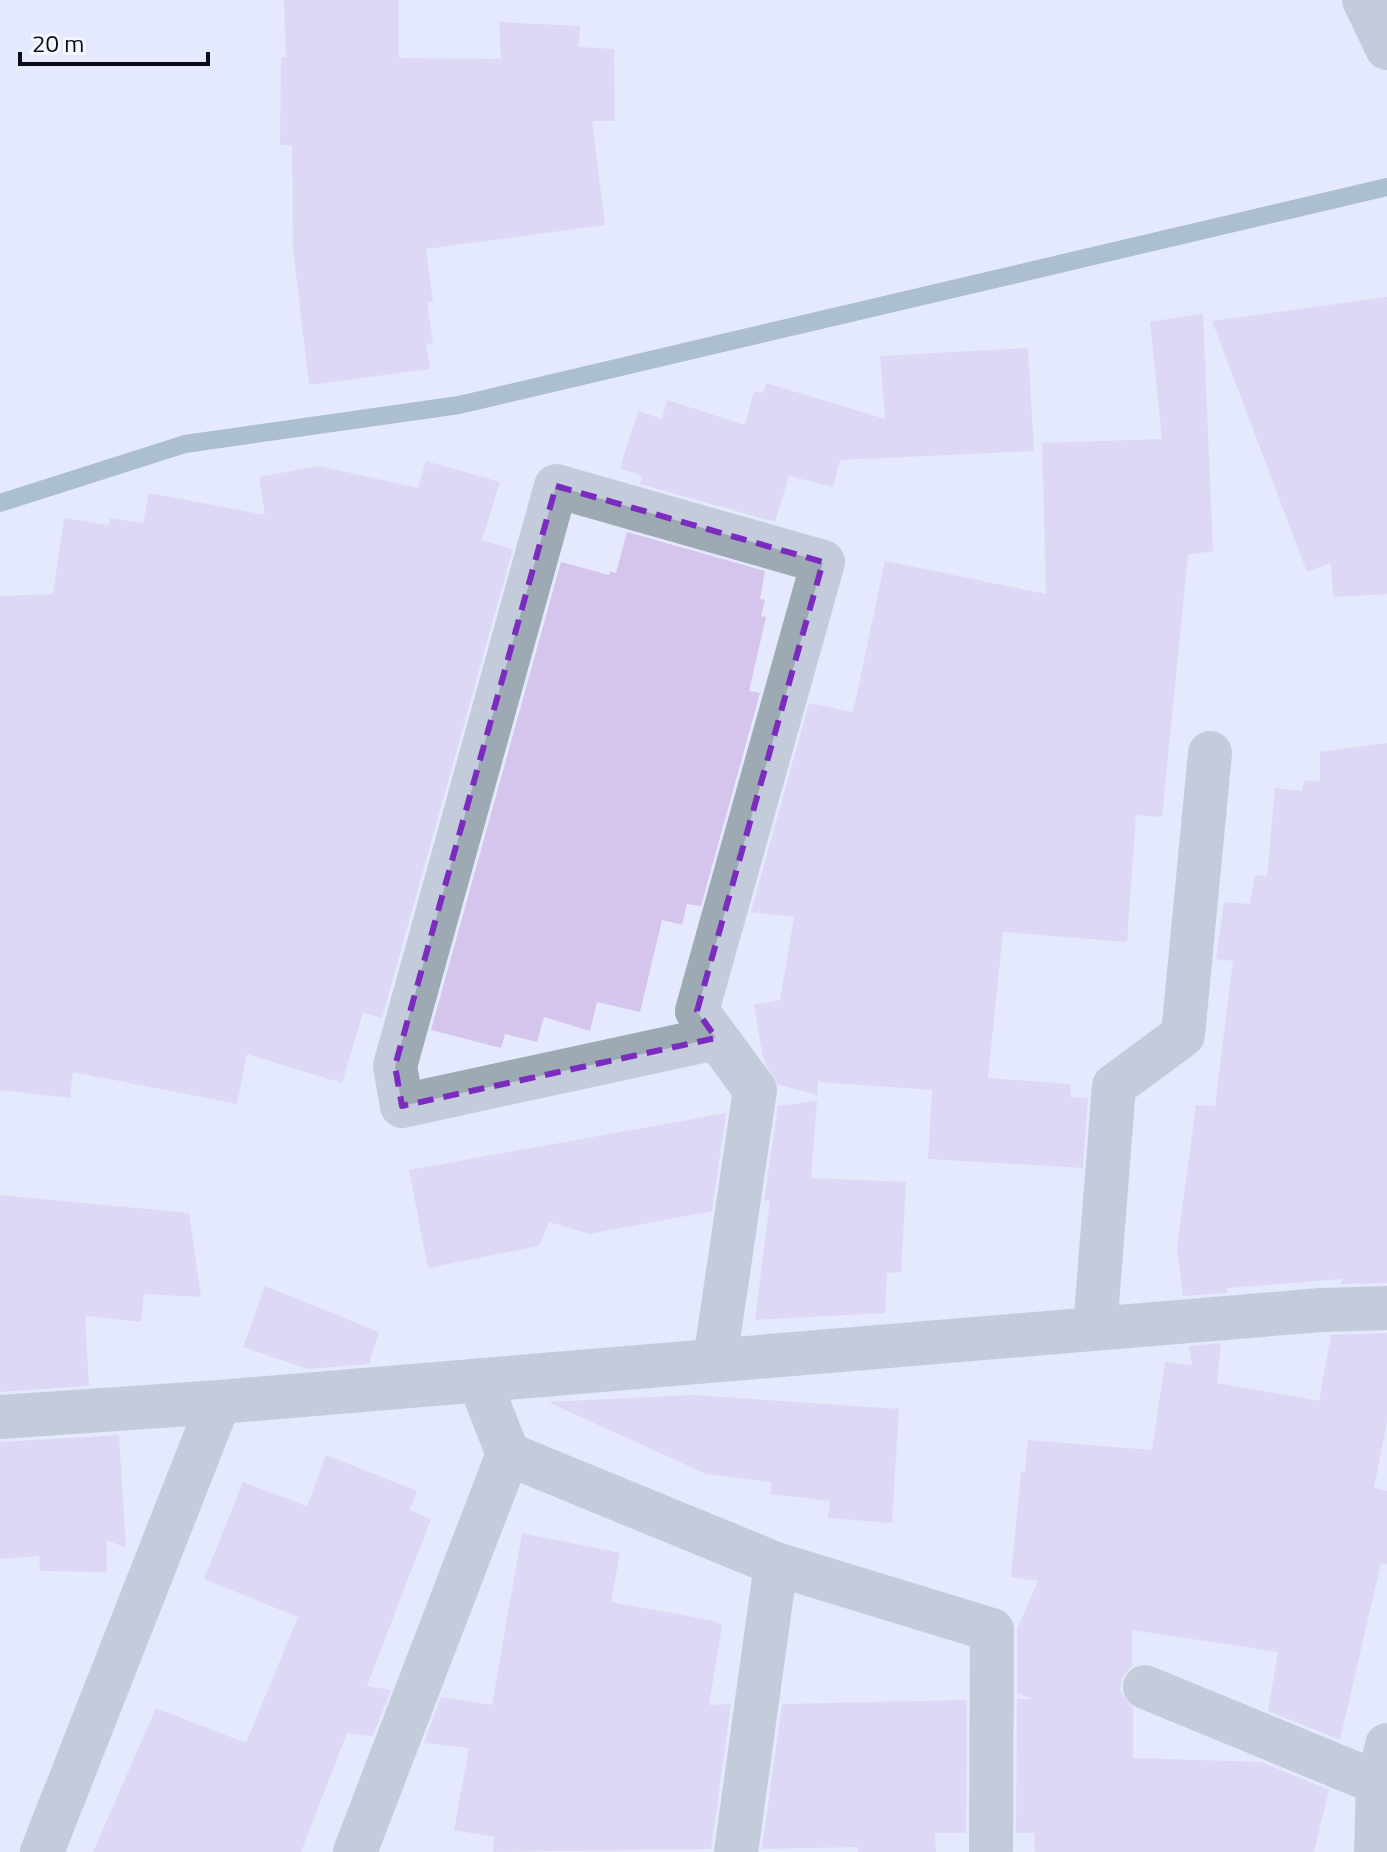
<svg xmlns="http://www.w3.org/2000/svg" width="1387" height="1852" viewBox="0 0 1387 1852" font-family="'Titillium Web',sans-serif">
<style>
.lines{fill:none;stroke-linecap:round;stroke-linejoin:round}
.stream{stroke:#688c98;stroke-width:18}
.building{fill:#d5c4eb}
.minor{stroke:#9da9b3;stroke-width:44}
.marked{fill:none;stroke:#7b2cbf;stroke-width:6;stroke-dasharray:16 10;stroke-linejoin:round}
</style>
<rect width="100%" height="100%" fill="#e4e9fd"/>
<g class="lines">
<path class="stream" d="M0,503L185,444L459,405L1387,187"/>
</g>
<path class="building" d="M284,0H399V58L501,59L499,22L580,26L579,47L614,49L615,121H592L605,225L426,249L433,302H427L433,343L426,344L430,369L309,385L293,248L292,145H280L281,57H286Z
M1387,297V594L1333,597L1331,563L1307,572L1212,321Z
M1203,313L1213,551L1188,555L1162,817L1136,815L1127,942L1003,932L988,1078L1070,1084L1071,1097L1088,1098L1083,1168L928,1159L932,1090L818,1082L817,1095L777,1084L763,1059L754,1005L780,1000L794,917L751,912L809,703L853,712L885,561L1046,594L1042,443L1162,439L1150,322Z
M1028,348L1034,451L840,460L833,487L789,476L775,522L640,484L642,476L620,468L638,411L662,419L667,400L745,425L754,391L763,393L766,383L885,419L880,356Z
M426,461L500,482L482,540L513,549L382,1018L363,1013L342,1083L247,1054L237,1104L73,1072L70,1098L0,1090V596L53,594L64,518L109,525L110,518L143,523L149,493L265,515L259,477L319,466L418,488Z
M627,532L765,571L760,599L765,600L761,616L766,617L749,691L760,693L701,906L687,904L682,925L662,920L640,1012L597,1002L590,1031L544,1017L537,1042L505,1034L501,1048L431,1030L561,562L609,575L610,572L616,573Z
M1387,743V1283L1341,1284L1342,1279L1227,1288V1293L1183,1296L1177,1248L1196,1105L1215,1106L1233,961L1216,959L1224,902L1250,904L1255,875L1267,876L1275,788L1302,791L1304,780L1320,782V752Z
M817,1101L811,1178L906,1182L901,1272L887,1273L885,1313L755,1320L770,1200L764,1201L778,1106Z
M726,1113L712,1211L590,1234L549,1222L539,1246L428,1268L409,1170Z
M0,1195L189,1213L201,1297L144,1294L141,1322L85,1316L89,1386L0,1392Z
M265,1286L379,1332L369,1364L308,1369L243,1347Z
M1387,1333V1422L1374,1488L1387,1491V1564L1381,1563L1340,1740L1268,1711L1278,1652L1132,1630V1666L1122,1678L1120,1691L1133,1708V1758L1261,1762L1329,1790L1314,1852H1035L1034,1833H1016L1017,1699H1032L1017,1693V1629L1038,1581L1011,1577L1021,1472H1025L1028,1440L1152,1450L1165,1362L1192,1365L1189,1346L1221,1343L1217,1383L1319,1401L1331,1335Z
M694,1395L899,1409L892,1523L828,1518L830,1501L770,1494L771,1482L706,1474L548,1402Z
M119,1435L126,1548L107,1540V1572L40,1571L39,1556L0,1559V1442Z
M326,1455L417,1491L410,1510L431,1519L367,1686L391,1690L373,1736L347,1733L301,1852H93L156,1708L246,1743L298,1617L204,1579L243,1482L307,1506Z
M522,1533L620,1553L611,1602L715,1621L722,1626L709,1705L731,1704L711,1849L493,1852L494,1837L454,1830L469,1748L424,1743L441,1697L492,1705Z
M967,1700L966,1833H935L936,1852H858V1847L762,1849L782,1704Z"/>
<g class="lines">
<path class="minor" d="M1364,0L1387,48
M1095,1329L1114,1086L1183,1035L1210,753
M715,1360L755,1090L697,1011L823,562L556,486L395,1066L402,1106L716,1038
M479,1380L508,1454L776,1564L992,1630L991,1852
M0,1417L219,1402L1321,1310L1387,1308
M1145,1687L1378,1783
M42,1852L219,1402
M355,1852L508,1454
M736,1852L776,1564
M1376,1852L1378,1783L1387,1745"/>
</g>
<path d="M0 0H1387V1852H0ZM556,486L823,562L697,1011L716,1038L402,1106L395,1066Z" fill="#e4e9fd" fill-opacity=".55" fill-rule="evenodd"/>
<path class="marked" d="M556,486L823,562L697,1011L716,1038L402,1106L395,1066Z"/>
<path d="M20 52v12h188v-12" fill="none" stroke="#0a0c16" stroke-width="4"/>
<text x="32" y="52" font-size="24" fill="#0a0c16" stroke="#f5f7fe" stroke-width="6" paint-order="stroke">20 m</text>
</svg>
